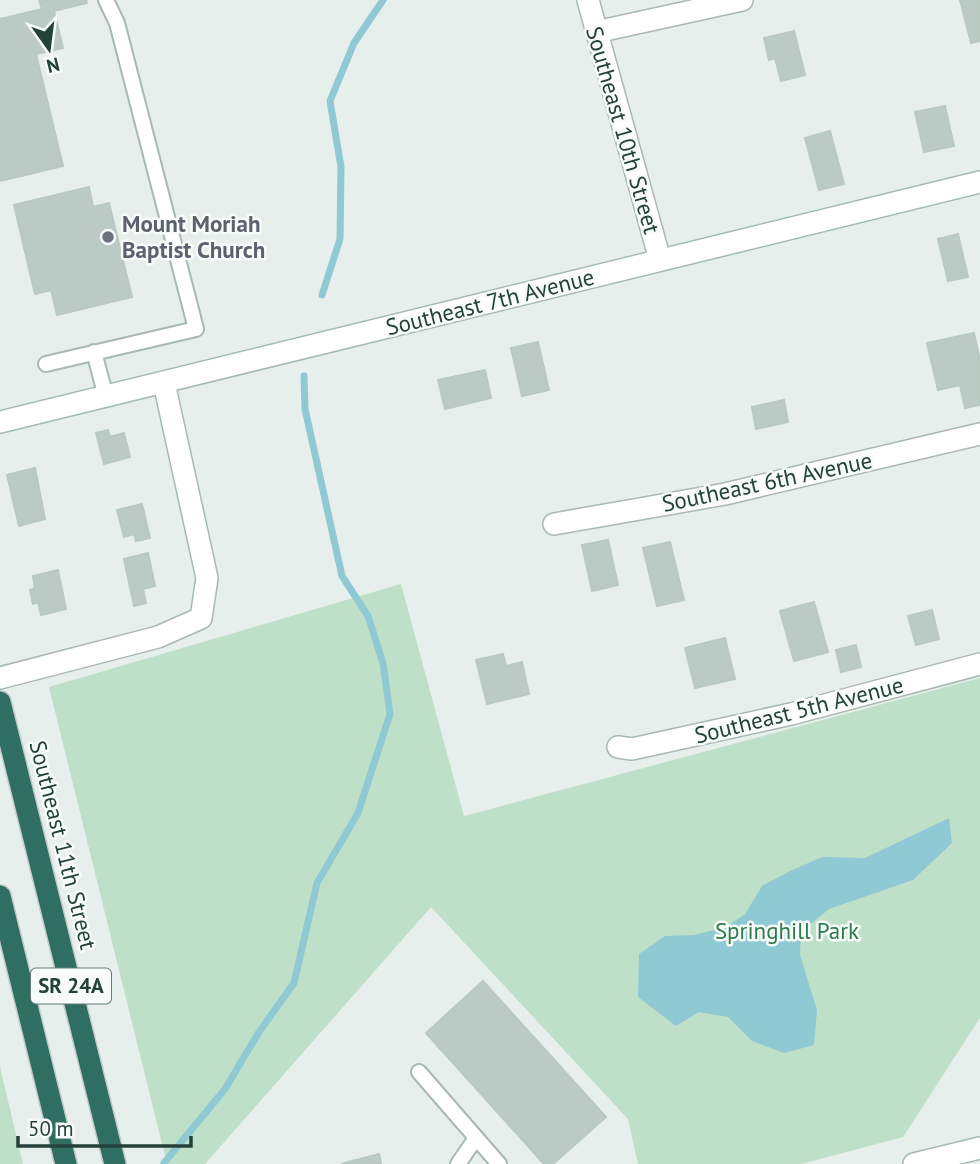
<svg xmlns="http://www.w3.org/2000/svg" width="980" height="1164" viewBox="0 0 980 1164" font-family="'PT Sans',sans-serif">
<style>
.green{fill:#bfe0c8}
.water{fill:#8ec9d4}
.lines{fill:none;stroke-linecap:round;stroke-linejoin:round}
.stream{stroke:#8ec9d4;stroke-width:7}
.building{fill:#bbcac4;stroke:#b8c9c2;stroke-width:2}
.lane-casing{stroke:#a8b8b2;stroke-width:18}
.street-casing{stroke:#a8b8b2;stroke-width:24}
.secondary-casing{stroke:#a4bbb3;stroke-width:24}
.highway-casing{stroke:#c2cac8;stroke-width:24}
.lane{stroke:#fff;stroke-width:14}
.street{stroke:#fff;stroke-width:21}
.secondary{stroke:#fff;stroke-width:21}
.highway{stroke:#2f6f62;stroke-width:21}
.worship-dot{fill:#6b7280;stroke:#f7fbf9;stroke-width:2.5}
.labels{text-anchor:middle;stroke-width:5;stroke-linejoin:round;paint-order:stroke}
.shield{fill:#f7fbf9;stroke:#637a73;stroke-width:2}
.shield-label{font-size:21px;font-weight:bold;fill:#24423a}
.street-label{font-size:23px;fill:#24423a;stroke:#f7fbf9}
.worship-label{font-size:23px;font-weight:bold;fill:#5b616d;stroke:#f7fbf9;text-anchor:start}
.park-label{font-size:23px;fill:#2d7a4b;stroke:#f7fbf9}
</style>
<rect width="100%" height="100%" fill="#e6efeb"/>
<path class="green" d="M401,584L464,816L980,678V1018L903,1137L801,1164H638L628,1119L431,907L205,1164H167L49,687Z
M0,1067L23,1164H0Z"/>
<path class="water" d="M949,818L952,843L913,880L829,909L801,932L800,955L817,1010L814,1045L784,1053L752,1041L728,1017L699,1012L676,1026L638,997L639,954L665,936L694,935L726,927L745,914L762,886L790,871L822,857L865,858Z"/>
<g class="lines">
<path class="stream" d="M322,295L340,239L341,167L330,101L354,43L383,0
M164,1163L225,1089L259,1032L294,983L317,883L358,813L390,714L383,663L368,616L342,576L305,409L304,376"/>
</g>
<path class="building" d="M39,0H86L87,3L54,11L63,48L36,54L63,166L0,181V19L42,9Z
M960,0H980V41L971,43Z
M794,31L805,75L781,81L775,58L769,60L764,38Z
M945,106L954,146L924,152L915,112Z
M830,131L844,184L819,190L805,138Z
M89,187L93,207L109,203L132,297L57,315L51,290L35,294L14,205Z
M958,234L968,277L948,281L938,239Z
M974,333L980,361V405L965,408L960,385L938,390L927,343Z
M538,342L549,390L522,396L511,348Z
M485,370L491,398L445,409L438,380Z
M784,400L788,422L756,429L752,407Z
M108,430L110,437L124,433L130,457L104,464L96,433Z
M35,468L45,519L19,526L7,475Z
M142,504L150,538L136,541L134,534L124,537L117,510Z
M608,540L618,585L592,591L582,545Z
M670,542L684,600L657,606L643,548Z
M148,553L155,586L143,589L146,603L134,606L124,559Z
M58,570L66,609L41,615L38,602L33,604L30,590L35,588L33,576Z
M814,602L828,652L794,661L780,611Z
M932,610L939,639L916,645L908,616Z
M725,638L735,679L695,688L685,648Z
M856,645L861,667L841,672L836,650Z
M503,654L506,666L522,662L529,694L487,704L476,660Z
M483,981L606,1117L553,1164H544L426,1033Z
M379,1154L381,1164H341Z"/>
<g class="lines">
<defs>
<path id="lane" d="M94,352L106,397
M46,364L196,329L117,23L106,0
M419,1072L499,1164
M458,1164L476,1138"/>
<path id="street" d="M588,0L660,260
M596,32L742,0
M554,524L725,494L980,434
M0,678L158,637L201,618L207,578L164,383
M618,747L632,749L791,714L980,664"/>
<path id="secondary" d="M0,422L980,182
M914,1164L980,1148"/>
<path id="highway" d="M0,702L115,1164
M0,896L66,1164"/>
</defs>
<use href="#lane" class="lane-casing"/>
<use href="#street" class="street-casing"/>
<use href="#secondary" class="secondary-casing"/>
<use href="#highway" class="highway-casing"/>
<use href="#lane" class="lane"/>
<use href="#street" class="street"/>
<use href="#secondary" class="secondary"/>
<use href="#highway" class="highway"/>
</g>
<circle class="worship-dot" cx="108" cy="237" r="7"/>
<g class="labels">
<rect class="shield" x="31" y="968.5" width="80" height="35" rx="5"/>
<g class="shield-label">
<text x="71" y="993">SR 24A</text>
</g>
<g class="street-label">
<text transform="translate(623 130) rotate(74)" y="8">Southeast 10th Street</text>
<text transform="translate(490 302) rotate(-14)" y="8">Southeast 7th Avenue</text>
<text transform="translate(767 482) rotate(-12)" y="8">Southeast 6th Avenue</text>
<text transform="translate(799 710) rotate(-14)" y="8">Southeast 5th Avenue</text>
<text transform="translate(63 845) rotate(76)" y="8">Southeast 11th Street</text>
</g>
<g class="worship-label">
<text x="122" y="232">Mount Moriah<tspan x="122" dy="26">Baptist Church</tspan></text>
</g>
<g class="park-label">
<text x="787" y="939">Springhill Park</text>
</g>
</g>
<g transform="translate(49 49) rotate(166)" stroke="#f7fbf9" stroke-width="5" paint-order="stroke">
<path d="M0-5L12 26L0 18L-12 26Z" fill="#24423a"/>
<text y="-10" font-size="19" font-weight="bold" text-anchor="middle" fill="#24423a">N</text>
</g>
<path d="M18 1136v10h173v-10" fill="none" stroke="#24423a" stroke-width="3.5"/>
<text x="28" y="1136" font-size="21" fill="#24423a" stroke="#f7fbf9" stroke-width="5" paint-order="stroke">50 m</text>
</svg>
